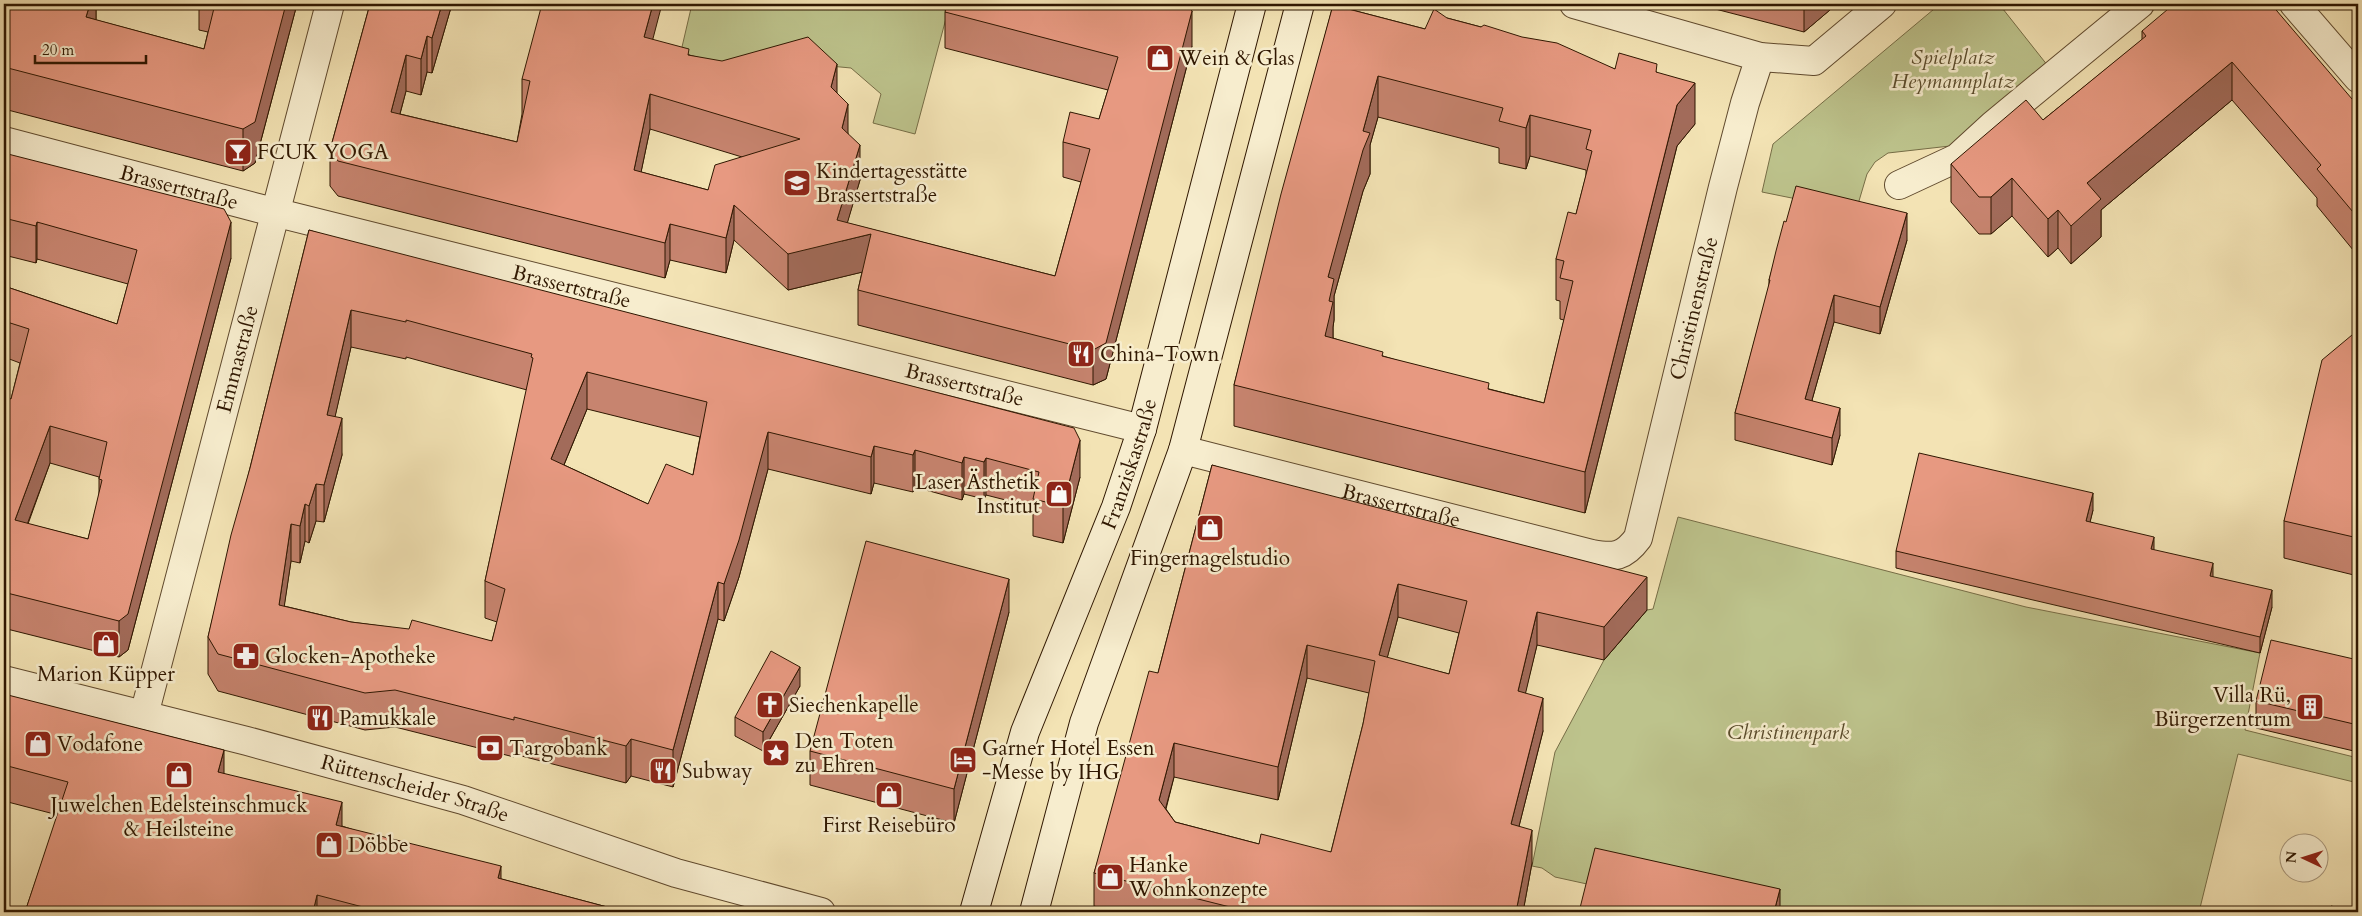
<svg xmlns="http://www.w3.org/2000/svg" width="2362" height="916" viewBox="0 0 2362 916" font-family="Cardo,serif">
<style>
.green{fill:#bdc38c;stroke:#766d46}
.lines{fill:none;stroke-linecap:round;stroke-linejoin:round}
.minor-casing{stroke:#604a2e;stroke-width:30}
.tertiary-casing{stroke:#604a2e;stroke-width:30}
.secondary-casing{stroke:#2f1701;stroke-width:30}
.minor{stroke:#f7edce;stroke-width:28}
.tertiary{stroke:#f7edce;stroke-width:28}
.secondary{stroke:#f7edce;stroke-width:28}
.wall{fill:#c7846f;stroke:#2f1701;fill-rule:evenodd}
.shaded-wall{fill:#a26b5a;stroke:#2f1701}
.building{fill:#e79981;stroke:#2f1701;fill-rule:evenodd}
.labels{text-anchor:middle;stroke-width:5;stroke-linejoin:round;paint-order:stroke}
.park-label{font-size:21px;font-style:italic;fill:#5a4b2b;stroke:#f7edce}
.poi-label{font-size:21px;fill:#2f1701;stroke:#f7edce;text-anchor:start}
.street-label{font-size:21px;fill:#2f1701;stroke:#f7edce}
</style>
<rect width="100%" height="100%" fill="#f3e3b4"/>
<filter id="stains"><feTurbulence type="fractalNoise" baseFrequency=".004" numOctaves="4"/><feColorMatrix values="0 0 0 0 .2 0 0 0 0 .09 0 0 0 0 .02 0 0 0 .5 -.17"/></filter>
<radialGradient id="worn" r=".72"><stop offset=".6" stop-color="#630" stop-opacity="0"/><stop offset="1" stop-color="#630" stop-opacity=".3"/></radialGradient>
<path class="green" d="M692,4H927L948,11L915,134L873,123L881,94L851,68L798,63H697L682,47Z
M1940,4H1999L2048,66L1950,146L1888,153L1875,162L1867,174L1856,211L1762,192L1773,144Z
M1678,517L2026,607L2260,653L2245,730L2358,758V783L2238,754L2199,912H1715L1555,877L1542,868L1532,866L1555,752L1604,660L1647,610L1653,609Z"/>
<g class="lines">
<defs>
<g id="minor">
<path d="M1574,4L1760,57L1814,61L1882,4"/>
<path d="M2294,4L2358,78"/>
<path id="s1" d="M4,141L254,207L1142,429"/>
<path d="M1899,185L1957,158L1993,125L2140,4"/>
<path id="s2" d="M1183,450L1592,554C1614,558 1624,557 1638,538L1723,187L1745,103L1760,57"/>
<path id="s3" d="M144,715L330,4"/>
</g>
<g id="tertiary">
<path id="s4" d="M4,680L247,741L463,800L676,873L821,912"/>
</g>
<g id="secondary">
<path id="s5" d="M974,912L1025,732L1116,507L1142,429L1252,4"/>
<path d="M1034,912L1084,723L1183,450L1300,4"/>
</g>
</defs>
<use href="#minor" class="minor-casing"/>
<use href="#tertiary" class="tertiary-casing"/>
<use href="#secondary" class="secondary-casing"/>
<use href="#minor" class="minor"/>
<use href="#tertiary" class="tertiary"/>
<use href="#secondary" class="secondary"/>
</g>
<path class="wall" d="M4,4H96V20L204,49L208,32L199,30V4H297L255,163L243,171L4,109Z
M370,4H452L432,73L427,72L421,95L406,91L400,114L517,142L522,114V79L653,40L689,55L837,93L848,134L860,180L847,223L1055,276L1081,182L1063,177V142L1099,119L1108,90L945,48V12L1192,46L1106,379L1093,385L858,325V290L862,272L788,290L734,240L726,273L670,260L665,278L338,196L330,186V150ZM650,129L742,157L708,190L641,172Z
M1696,4H1837L1804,32Z
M2348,4H2358V16Z
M1333,5L1425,29L1447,18L1481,27L1615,69L1657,72L1695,124L1677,146L1585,513L1234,426V385ZM1378,117L1499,148V163L1526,169L1530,156L1586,170V176L1576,214L1556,259V300L1560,301V319L1564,320L1544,403L1489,389L1383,356L1333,338V327L1334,320V296L1363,191L1370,174V145Z
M2142,31L2358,106V256L2317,206V198L2232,100L2101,210V237L2071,264L2058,248L2048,257L2012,216L1991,234H1979L1951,202V164L2043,120L2142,40Z
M4,153L231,258L128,650L119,657L7,629V620L4,619V397L11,399L20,363L4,357V286L117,324L128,284L37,259L36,263L4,255ZM50,463L99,477V496L88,539L28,524Z
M1786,222L1907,240L1880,334L1834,322L1812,400L1840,435L1832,465L1735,440V413L1769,287V280Z
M309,230L1080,477L1063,543L1033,536V507L986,495L984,499L964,494L962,500L915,487L913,492L874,483L871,494L768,469L739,577L724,621L718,619L673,787L631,776L626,783L514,754V757L395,727L365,730L218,691L208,674V637L250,468ZM351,347L406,359V357L527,390L485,581V618L497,622L492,641L351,622L284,606L291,561L300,563L305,541L309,543L316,521L324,522L342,455L335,416ZM587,409L700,437L693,475L648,504L564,465Z
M2358,330V576L2284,558V521Z
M1212,465L1647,610L1604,660L1537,645L1525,693L1543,731L1519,826L1532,863L1523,912H1117L1094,906V873L1158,673ZM1398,617L1459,633L1449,674L1387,658ZM1307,678L1369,693L1363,724L1331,852L1259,844L1175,822L1166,809L1174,777L1278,800Z
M2093,510L2090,522L2213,577L2272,607L2260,653L1896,568V551Z
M1009,612L954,823L810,785V751Z
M2358,660V752L2256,728V701Z
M800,686L763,751L735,736V717Z
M4,694L224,774L342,826L501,879L626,912H25L58,815L4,801Z"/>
<path class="shaded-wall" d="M90,4H96V20L86,17Z
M286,4H297L255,163L243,171V129Z
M442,4H452L432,73V38Z
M653,4H662L644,73V37Z
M1804,4H1837L1804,32Z
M1192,11V46L1106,379L1093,385V350Z
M427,36V72L421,95V59Z
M406,55V91L391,147V112Z
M2232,62V100L2101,210V237L2071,264V226L2087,183Z
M837,64V100L831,87Z
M1378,76V117L1370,145V174L1363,191L1334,296V320L1333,327V343L1325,336L1328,277L1363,131Z
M1695,83V124L1677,146L1585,513V472L1677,105Z
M650,94V129L634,206V170Z
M848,104V140L842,128Z
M1530,115V156L1526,169V128Z
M860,145V180L842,241L871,234V270L788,290V254L837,220Z
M2012,178V216L1991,234V197Z
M734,205V240L726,273V238Z
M2058,210V248L2048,257V219Z
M1907,213V240L1880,334V307Z
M37,222V259L36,263V226Z
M231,222V258L128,650L119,657V621Z
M670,224V260L665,278V243Z
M1834,295V322L1805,425V399Z
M351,310V347L327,452V415Z
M587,372V409L551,496V459Z
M1840,408V435L1832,465V438Z
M342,418V455L324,522V485Z
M50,426V463L15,557V520Z
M768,432V469L739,577L724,621V584Z
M1080,440V477L1063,543V506Z
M874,446V483L871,494V457Z
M915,450V487L913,492V455Z
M964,457V494L962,500V463Z
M986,458V495L984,499V462Z
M316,484V521L309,543V506Z
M2093,493V510L2086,538V521Z
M305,504V541L300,563V526Z
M291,524V561L279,642V605Z
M2154,537V553L2151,549Z
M2213,563V580L2210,576Z
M1647,577V610L1604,660V627Z
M1009,579V612L954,823V789Z
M718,582V619L673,787V750Z
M1398,584V617L1379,689V655Z
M2272,590V607L2260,653V637Z
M1537,612V645L1518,725V691Z
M1307,645V678L1278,800V767Z
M800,667V686L763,751V732Z
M1543,698V731L1511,858V824Z
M631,739V776L626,783V746Z
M1174,743V777L1159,833V800Z
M224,750V786L218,772Z
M342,802V838L336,825Z
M1532,830V863L1523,912H1516Z
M501,866V901L498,878Z
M1780,889V912H1774Z
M317,895V912H313Z"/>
<path class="building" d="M4,4H90L86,17L204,49L215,4H286L255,122L243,129L4,67Z
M370,4H442L432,38L427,36L421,59L406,55L391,112L517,142L530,81L522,79L542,4H653L644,37L689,49L688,55L722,61L808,37L837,64L831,87L848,104L842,128L860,145L837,220L1055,276L1090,149L1063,142L1070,112L1099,119L1118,57L945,12L947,4H1188L1192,11L1106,343L1093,350L858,290L871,234L788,254L734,205L726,238L670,224L665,243L338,161L330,150ZM650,94L800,139L715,165L708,190L634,170Z
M2174,4H2271L2358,106V218L2317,169L2321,165L2232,62L2087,183L2101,199L2071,226L2058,210L2048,219L2012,178L1991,197H1979L1951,164L2026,100L2043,120L2146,36L2142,31Z
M1333,5L1425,29L1434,9L1447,18L1481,27L1484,25L1522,37L1557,43L1615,69L1619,53L1657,64L1656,72L1695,83L1677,105L1585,472L1234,385L1281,194ZM1378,76L1503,108L1499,121L1526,128L1530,115L1591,130L1586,149L1592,151L1576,214L1568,212L1556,259L1564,261L1560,278L1573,281L1544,403L1488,389L1489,383L1382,356L1383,352L1325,336L1333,302L1329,301L1334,279L1328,277L1363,150L1370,133L1363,131Z
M4,153L224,209L231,222L128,614L119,621L7,593L9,584L4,583V397L11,399L29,329L4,321V286L117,324L137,250L37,222L36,226L4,218ZM50,426L107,442L99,479L102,480L88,539L15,520Z
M1796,186L1907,213L1880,307L1834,295L1805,399L1840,408L1832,438L1735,413L1770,280H1769L1776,251L1784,221L1786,222Z
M309,230L1074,428L1080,440L1063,506L1033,499L1039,472L986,458L984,462L964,457L962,463L915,450L913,455L874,446L871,457L768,432L739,540L724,584L718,582L673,750L631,739L626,746L514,717V720L395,690L365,693L218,654L208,637L231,535L250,468ZM351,310L406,322V320L532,354L531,357L533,358L485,581L505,589L492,641L412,620L409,629L351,622L279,605L291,524L300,526L305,504L309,506L316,484L324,485L342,418L327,415ZM587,372L707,402L693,475L666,464L648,504L551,459Z
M2358,330V538L2284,521L2322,360Z
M1919,453L2093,493L2086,521L2154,537L2151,549L2213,563L2210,576L2272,590L2260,637L1896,551Z
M1212,465L1647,577L1604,627L1537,612L1518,691L1543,698L1511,824L1532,830L1516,912H1250L1094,873L1149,671L1158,673ZM1398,584L1467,601L1449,674L1379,655ZM1307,645L1375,661L1363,724L1331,852L1261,834L1259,844L1175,822L1159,800L1174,743L1278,767Z
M866,541L1009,579L954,789L810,751Z
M2271,640L2358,660V725L2256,701Z
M771,651L800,667L763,732L735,717Z
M4,694L224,750L218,772L342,802L336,825L501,866L498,878L626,912H382L317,895L313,912H25L68,782L4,765Z
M1595,848L1780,889L1774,912H1579Z
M2331,906L2357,912H2330Z"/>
<defs>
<symbol id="shop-square" viewBox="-11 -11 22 22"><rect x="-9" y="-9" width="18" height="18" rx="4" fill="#8f2418" stroke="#f7edce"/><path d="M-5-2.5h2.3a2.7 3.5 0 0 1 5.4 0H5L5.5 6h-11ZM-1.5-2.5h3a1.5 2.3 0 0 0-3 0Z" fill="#fff"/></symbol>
<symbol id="bar-square" viewBox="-11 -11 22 22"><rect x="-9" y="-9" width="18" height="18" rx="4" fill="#8f2418" stroke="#f7edce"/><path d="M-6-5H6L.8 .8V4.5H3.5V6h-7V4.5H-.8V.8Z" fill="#fff"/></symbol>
<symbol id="school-square" viewBox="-11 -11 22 22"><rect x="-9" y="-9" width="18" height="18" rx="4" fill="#8f2418" stroke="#f7edce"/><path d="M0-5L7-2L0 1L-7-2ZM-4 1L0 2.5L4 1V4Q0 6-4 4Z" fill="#fff"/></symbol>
<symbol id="restaurant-square" viewBox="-11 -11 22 22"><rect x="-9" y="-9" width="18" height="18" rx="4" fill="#8f2418" stroke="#f7edce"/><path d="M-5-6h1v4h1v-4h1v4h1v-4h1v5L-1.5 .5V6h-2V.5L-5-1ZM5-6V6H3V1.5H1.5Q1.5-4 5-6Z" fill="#fff"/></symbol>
<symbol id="pharmacy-square" viewBox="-11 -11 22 22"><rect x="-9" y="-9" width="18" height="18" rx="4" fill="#8f2418" stroke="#f7edce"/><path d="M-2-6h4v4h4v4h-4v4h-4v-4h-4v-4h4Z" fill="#fff"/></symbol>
<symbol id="church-square" viewBox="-11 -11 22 22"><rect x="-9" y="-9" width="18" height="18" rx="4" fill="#8f2418" stroke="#f7edce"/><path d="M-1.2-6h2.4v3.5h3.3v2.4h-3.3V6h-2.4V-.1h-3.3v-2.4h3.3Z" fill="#fff"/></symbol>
<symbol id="building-square" viewBox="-11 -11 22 22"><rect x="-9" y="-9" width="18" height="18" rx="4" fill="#8f2418" stroke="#f7edce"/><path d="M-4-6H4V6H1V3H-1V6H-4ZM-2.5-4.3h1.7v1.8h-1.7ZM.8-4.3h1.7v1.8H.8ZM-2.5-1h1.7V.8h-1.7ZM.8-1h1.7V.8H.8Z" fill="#fff"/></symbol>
<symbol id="bank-square" viewBox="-11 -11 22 22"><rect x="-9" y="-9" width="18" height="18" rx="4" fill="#8f2418" stroke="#f7edce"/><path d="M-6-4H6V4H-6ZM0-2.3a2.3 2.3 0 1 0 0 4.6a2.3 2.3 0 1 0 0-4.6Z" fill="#fff"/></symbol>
<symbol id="sight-square" viewBox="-11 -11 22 22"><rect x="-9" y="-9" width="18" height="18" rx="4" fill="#8f2418" stroke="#f7edce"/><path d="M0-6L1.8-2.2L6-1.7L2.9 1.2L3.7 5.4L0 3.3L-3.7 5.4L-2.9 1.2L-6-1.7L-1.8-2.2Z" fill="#fff"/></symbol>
<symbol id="hotel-square" viewBox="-11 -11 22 22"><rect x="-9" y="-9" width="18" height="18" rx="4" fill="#8f2418" stroke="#f7edce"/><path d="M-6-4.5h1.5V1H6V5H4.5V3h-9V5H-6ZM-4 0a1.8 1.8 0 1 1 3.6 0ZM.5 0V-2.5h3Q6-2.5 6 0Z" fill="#fff"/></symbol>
</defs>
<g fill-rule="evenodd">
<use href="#shop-square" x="1144" y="42" width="32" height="32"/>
<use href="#bar-square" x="222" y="136" width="32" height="32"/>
<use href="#school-square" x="781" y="167" width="32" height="32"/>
<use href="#restaurant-square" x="1065" y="338" width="32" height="32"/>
<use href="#shop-square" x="1043" y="478" width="32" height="32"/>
<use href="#shop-square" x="1194" y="512" width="32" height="32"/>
<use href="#shop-square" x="90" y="628" width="32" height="32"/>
<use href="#pharmacy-square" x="230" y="640" width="32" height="32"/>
<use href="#church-square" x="754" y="689" width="32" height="32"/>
<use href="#building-square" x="2294" y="691" width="32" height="32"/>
<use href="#restaurant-square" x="304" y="702" width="32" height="32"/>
<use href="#shop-square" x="22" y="728" width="32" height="32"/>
<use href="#bank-square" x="474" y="732" width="32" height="32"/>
<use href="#sight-square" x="760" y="737" width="32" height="32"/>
<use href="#hotel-square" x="947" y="744" width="32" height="32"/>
<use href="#restaurant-square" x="647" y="755" width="32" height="32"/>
<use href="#shop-square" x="163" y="759" width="32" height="32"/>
<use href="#shop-square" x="873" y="779" width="32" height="32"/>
<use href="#shop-square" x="313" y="829" width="32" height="32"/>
<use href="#shop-square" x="1094" y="861" width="32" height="32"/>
</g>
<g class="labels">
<g class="park-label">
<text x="1953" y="64">Spielplatz<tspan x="1953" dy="24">Heymannplatz</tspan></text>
<text x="1788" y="739">Christinenpark</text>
</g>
<g class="poi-label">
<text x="1179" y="65">Wein &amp; Glas</text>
<text x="257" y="159">FCUK YOGA</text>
<text x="816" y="178">Kindertagesstätte<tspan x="816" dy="24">Brassertstraße</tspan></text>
<text x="1100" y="361">China-Town</text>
<text x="1040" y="489" text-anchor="end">Laser Ästhetik<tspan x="1040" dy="24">Institut</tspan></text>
<text x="1210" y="565" text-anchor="middle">Fingernagelstudio</text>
<text x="265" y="663">Glocken-Apotheke</text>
<text x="106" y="681" text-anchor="middle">Marion Küpper</text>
<text x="2291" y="702" text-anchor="end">Villa Rü,<tspan x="2291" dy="24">Bürgerzentrum</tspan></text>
<text x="789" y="712">Siechenkapelle</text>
<text x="339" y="725">Pamukkale</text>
<text x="795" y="748">Den Toten<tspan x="795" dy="24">zu Ehren</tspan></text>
<text x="57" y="751">Vodafone</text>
<text x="509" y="755">Targobank</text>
<text x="982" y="755">Garner Hotel Essen<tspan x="982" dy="24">-Messe by IHG</tspan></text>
<text x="682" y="778">Subway</text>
<text x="179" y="812" text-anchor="middle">Juwelchen Edelsteinschmuck<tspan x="179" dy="24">&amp; Heilsteine</tspan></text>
<text x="889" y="832" text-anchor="middle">First Reisebüro</text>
<text x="348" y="852">Döbbe</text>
<text x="1129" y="872">Hanke<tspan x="1129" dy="24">Wohnkonzepte</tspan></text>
</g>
<g class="street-label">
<text dy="7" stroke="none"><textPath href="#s1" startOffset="181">Brassertstraße</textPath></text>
<text dy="7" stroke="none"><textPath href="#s1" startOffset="586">Brassertstraße</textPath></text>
<text dy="7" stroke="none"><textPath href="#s2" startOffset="711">Christinenstraße</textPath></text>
<text dy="7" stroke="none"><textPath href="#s3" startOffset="368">Emmastraße</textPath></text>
<text dy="7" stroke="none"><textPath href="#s1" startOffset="991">Brassertstraße</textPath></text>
<text dy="7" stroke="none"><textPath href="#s5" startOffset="475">Franziskastraße</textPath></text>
<text dy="7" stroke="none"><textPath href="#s2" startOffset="225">Brassertstraße</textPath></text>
<text dy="7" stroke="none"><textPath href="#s4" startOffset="425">Rüttenscheider Straße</textPath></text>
</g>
</g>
<rect width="2362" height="916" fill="none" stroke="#f3e3b4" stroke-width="20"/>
<rect x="5" y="5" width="2352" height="906" fill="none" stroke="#2f1701" stroke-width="2.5"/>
<rect x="10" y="10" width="2342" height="896" fill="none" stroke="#2f1701"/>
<g transform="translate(2304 858) rotate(274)"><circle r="24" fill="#f7edce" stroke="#a7977c"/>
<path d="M0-4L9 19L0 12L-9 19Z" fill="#8f2418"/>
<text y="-8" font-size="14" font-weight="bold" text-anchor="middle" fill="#2f1701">N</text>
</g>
<path d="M35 55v8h111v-8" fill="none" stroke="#2f1701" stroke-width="2.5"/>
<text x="42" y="55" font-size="15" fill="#2f1701" stroke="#f7edce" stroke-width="4" paint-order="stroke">20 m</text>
<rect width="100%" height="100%" filter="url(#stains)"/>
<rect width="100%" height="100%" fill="url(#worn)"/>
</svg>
